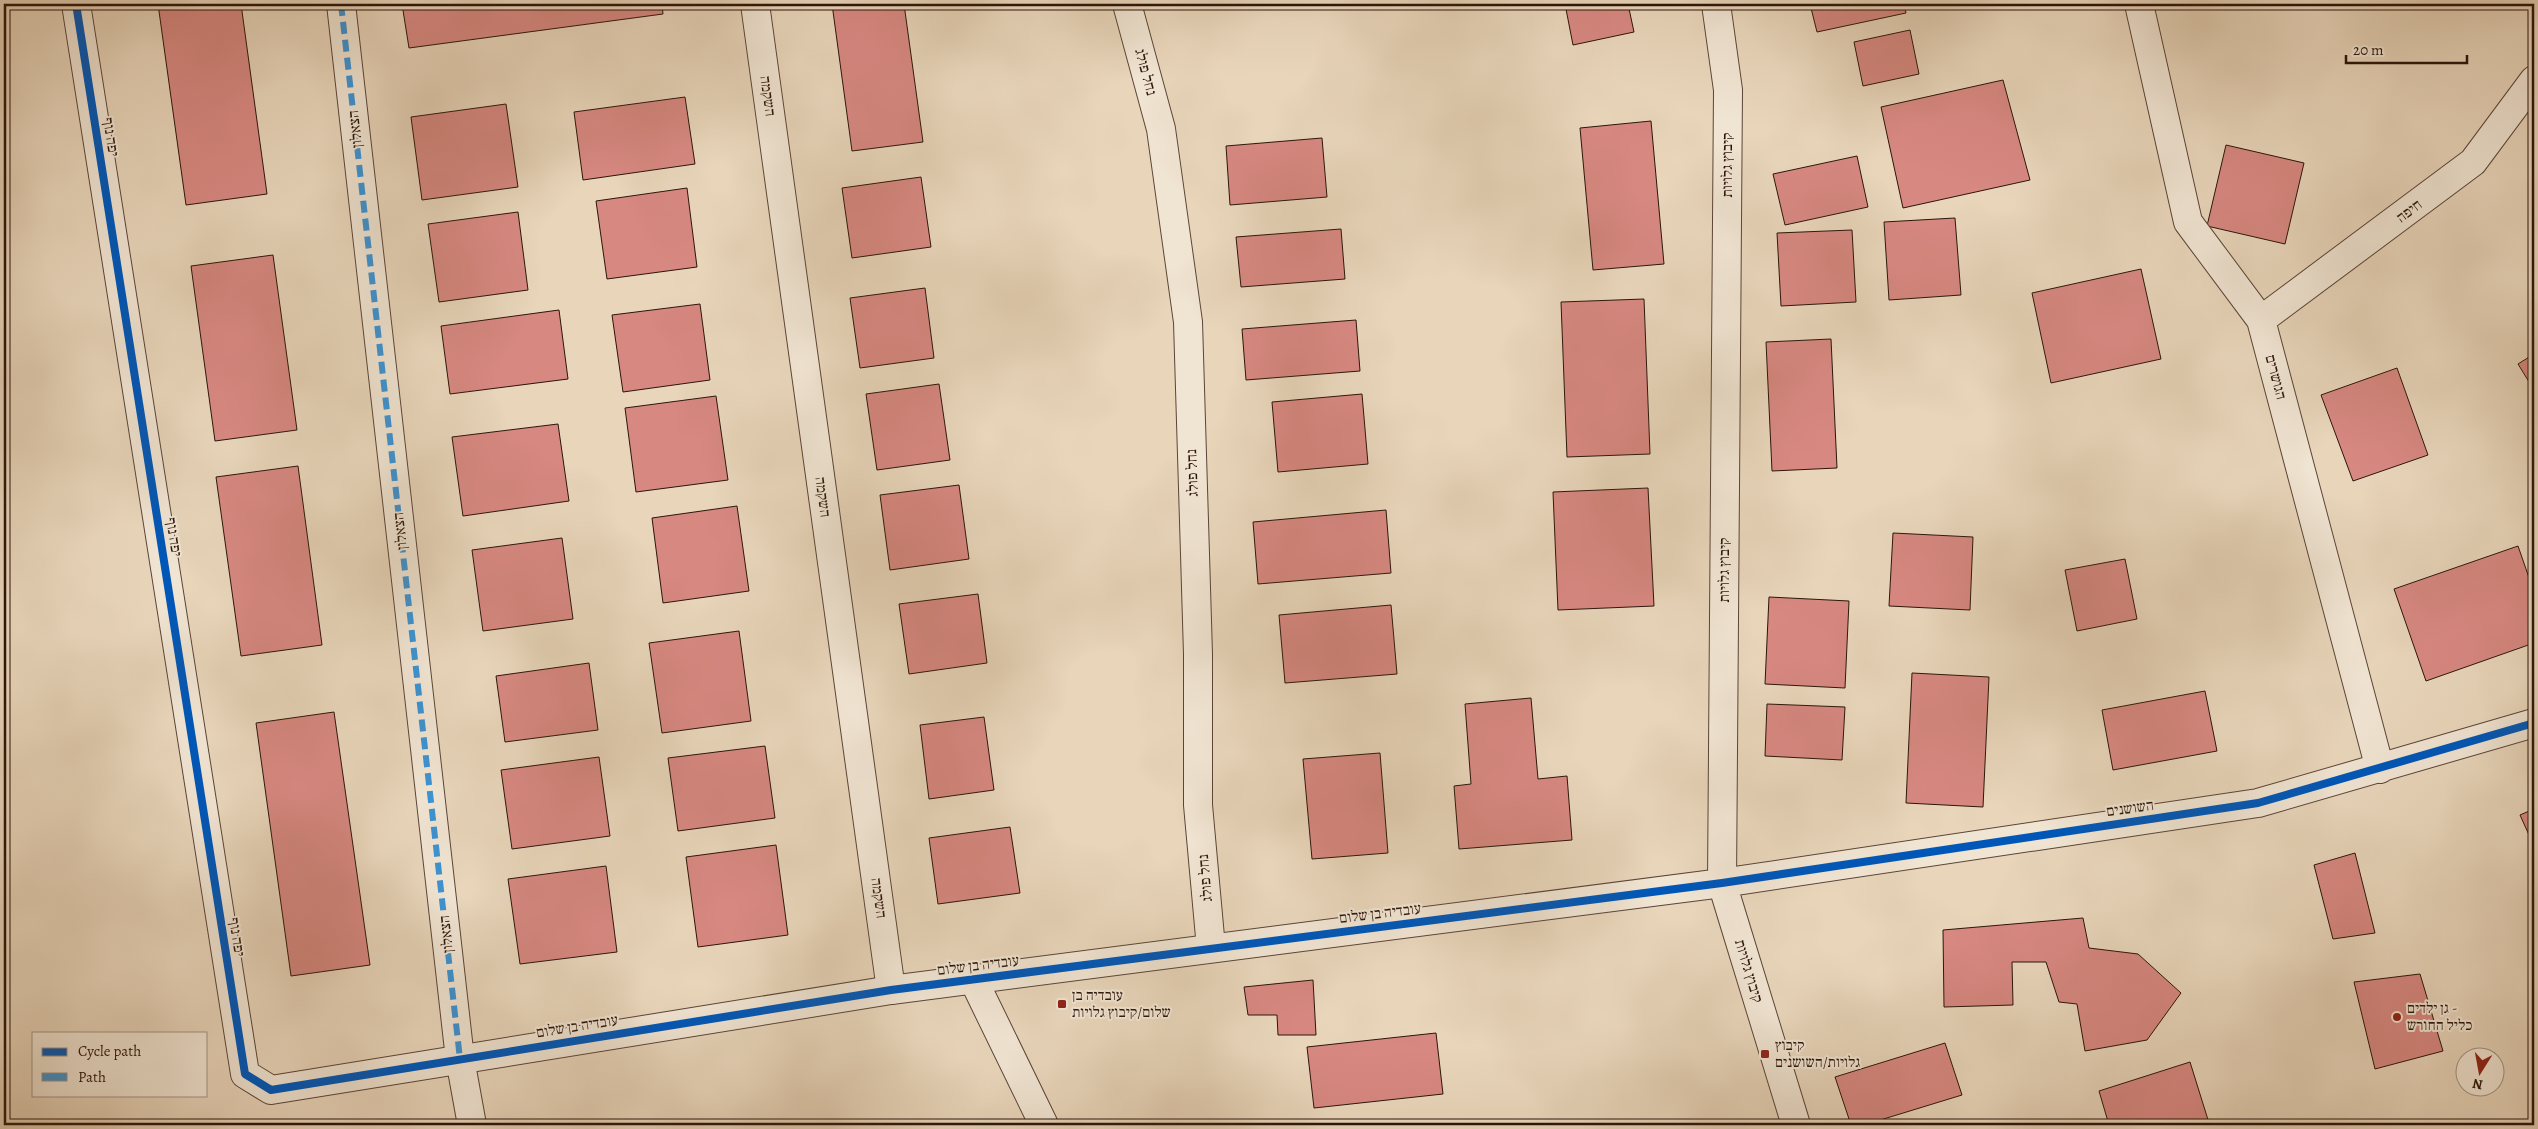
<svg xmlns="http://www.w3.org/2000/svg" width="2538" height="1129" viewBox="0 0 2538 1129" font-family="Alegreya,'Frank Ruhl Libre',serif">
<style>
.building{fill:#d78881;stroke:#2c150b}
.lines{fill:none;stroke-linecap:round;stroke-linejoin:round}
.minor-casing{stroke:#5b4537;stroke-width:30}
.tertiary-casing{stroke:#5b4537;stroke-width:30}
.minor{stroke:#f0e4d2;stroke-width:28}
.tertiary{stroke:#f0e4d2;stroke-width:28}
.quiet{stroke:#3c93d2;stroke-width:6;stroke-dasharray:12 6;stroke-linecap:butt}
.cycleway-casing{stroke:#f0e4d2;stroke-width:11}
.cycleway{stroke:#0057b8;stroke-width:8}
.poi-dot{fill:#8f2418;stroke:#f0e4d2;stroke-width:2}
.labels{text-anchor:middle;stroke-width:4;stroke-linejoin:round;paint-order:stroke}
.street-label{font-size:15px;fill:#2c150b;stroke:#f0e4d2}
.poi-label{font-size:15px;fill:#2c150b;stroke:#f0e4d2;text-anchor:start}
</style>
<rect width="100%" height="100%" fill="#e8d5ba"/>
<filter id="stains"><feTurbulence type="fractalNoise" baseFrequency=".004" numOctaves="4"/><feColorMatrix values="0 0 0 0 .2 0 0 0 0 .09 0 0 0 0 .02 0 0 0 .5 -.17"/></filter>
<radialGradient id="worn" r=".72"><stop offset=".6" stop-color="#630" stop-opacity="0"/><stop offset="1" stop-color="#630" stop-opacity=".3"/></radialGradient>
<path class="building" d="M158,4H241L267,194L186,205Z
M402,4H662L663,14L409,48Z
M832,4H904L923,142L852,151Z
M1565,4H1628L1634,32L1573,45Z
M1810,4H1904L1906,13L1817,32Z
M1910,30L1919,74L1863,86L1854,42Z
M2003,80L2030,180L1903,208L1881,107Z
M685,97L695,164L583,180L574,112Z
M506,104L518,187L422,200L411,117Z
M1651,121L1664,264L1593,270L1580,128Z
M1322,138L1327,197L1230,205L1226,146Z
M2226,145L2304,163L2285,244L2207,226Z
M1857,156L1868,207L1785,225L1773,174Z
M921,177L931,247L852,258L842,188Z
M687,188L697,267L607,279L596,201Z
M518,212L528,290L439,302L428,224Z
M1955,218L1961,295L1889,300L1884,222Z
M1341,229L1345,279L1241,287L1236,237Z
M1852,230L1856,302L1781,306L1777,233Z
M273,255L297,430L215,441L191,266Z
M2141,269L2161,359L2051,383L2032,293Z
M925,288L934,358L860,368L850,298Z
M1644,299L1650,454L1567,457L1561,302Z
M700,304L710,380L623,392L612,315Z
M559,310L568,379L450,394L441,326Z
M1356,320L1360,371L1246,380L1242,329Z
M1831,339L1837,468L1772,471L1766,342Z
M2534,354V390L2518,364Z
M2397,368L2428,455L2353,481L2321,395Z
M939,384L950,460L877,470L866,394Z
M1362,394L1368,464L1278,472L1272,402Z
M716,396L728,480L636,492L625,408Z
M558,424L569,501L463,516L452,437Z
M298,466L322,645L241,656L216,477Z
M959,485L969,559L890,570L880,495Z
M1648,488L1654,606L1558,610L1553,492Z
M737,506L749,591L663,603L652,518Z
M1386,510L1391,573L1258,584L1253,522Z
M1893,533L1973,537L1970,610L1889,606Z
M562,538L573,619L483,631L472,550Z
M2518,546L2534,592V643L2426,681L2394,589Z
M2125,559L2137,619L2077,631L2065,570Z
M978,594L987,663L909,674L899,604Z
M1769,597L1849,601L1845,688L1765,684Z
M1391,605L1397,674L1285,683L1279,615Z
M739,631L751,721L662,733L649,643Z
M589,663L598,730L505,742L496,676Z
M1912,673L1989,677L1983,807L1906,803Z
M2205,691L2217,751L2113,770L2102,710Z
M1531,698L1538,779L1567,776L1572,840L1459,849L1454,786L1471,784L1465,704Z
M1767,704L1845,707L1842,760L1765,756Z
M334,712L370,965L291,976L256,723Z
M984,717L994,790L929,799L920,725Z
M765,746L775,818L678,831L668,758Z
M1380,753L1388,853L1312,859L1303,759Z
M599,757L610,836L512,849L501,770Z
M2534,809V846L2520,815Z
M1010,827L1020,893L938,904L929,838Z
M776,845L788,935L698,947L686,857Z
M2355,853L2375,933L2333,939L2314,865Z
M606,866L617,952L520,964L508,879Z
M2083,918L2089,948L2138,954L2181,993L2147,1040L2085,1051L2077,1004L2059,1002L2046,962H2012L2013,1005L1944,1007L1943,930Z
M2420,974L2443,1051L2375,1069L2354,982Z
M1313,980L1316,1035H1278L1277,1015H1248L1244,987Z
M1436,1033L1443,1094L1314,1108L1307,1047Z
M1945,1043L1962,1095L1864,1125H1851L1835,1077Z
M2190,1062L2209,1123L2202,1125H2109L2099,1091Z"/>
<g class="lines">
<defs>
<path id="minor" d="M341,4L460,1059L472,1125
M755,4L891,990
M1127,4L1161,129L1188,322L1198,654V805L1211,948
M2139,4L2188,222L2261,320L2380,769
M2261,320L2473,162L2534,80
M973,979L1044,1125"/>
<path id="tertiary" d="M76,4L245,1074L271,1090L891,990L1722,883L2258,803L2534,723
M1716,4L1728,90L1722,883L1796,1125"/>
</defs>
<use href="#minor" class="minor-casing"/>
<use href="#tertiary" class="tertiary-casing"/>
<use href="#minor" class="minor"/>
<use href="#tertiary" class="tertiary"/>
<path class="quiet" d="M341,4L460,1059"/>
<defs>
<path id="cycleway" d="M76,4L245,1074L271,1090L891,990L1722,883L2258,803L2534,723"/>
</defs>
<use href="#cycleway" class="cycleway-casing"/>
<use href="#cycleway" class="cycleway"/>
</g>
<g class="poi-dot">
<rect x="1057" y="999" width="10" height="10" rx="2.5"/>
<circle cx="2397" cy="1017" r="5"/>
<rect x="1760" y="1049" width="10" height="10" rx="2.5"/>
</g>
<g class="labels">
<g class="street-label">
<text transform="translate(1146 72) rotate(75)" y="5">נחל פולג</text>
<text transform="translate(768 96) rotate(82)" y="5">השקמה</text>
<text transform="translate(355 129) rotate(-96)" y="5">הצאלון</text>
<text transform="translate(111 137) rotate(81)" y="5">יפה נוף</text>
<text transform="translate(1727 165) rotate(-90)" y="5">קיבוץ גלויות</text>
<text transform="translate(2409 211) rotate(-37)" y="5">חיפה</text>
<text transform="translate(2276 377) rotate(75)" y="5">הגושרים</text>
<text transform="translate(1192 473) rotate(-92)" y="5">נחל פולג</text>
<text transform="translate(823 497) rotate(82)" y="5">השקמה</text>
<text transform="translate(400 531) rotate(-96)" y="5">הצאלון</text>
<text transform="translate(174 537) rotate(81)" y="5">יפה נוף</text>
<text transform="translate(1724 570) rotate(-90)" y="5">קיבוץ גלויות</text>
<text transform="translate(2130 808) rotate(-8)" y="5">השושנים</text>
<text transform="translate(1205 878) rotate(-95)" y="5">נחל פולג</text>
<text transform="translate(879 898) rotate(82)" y="5">השקמה</text>
<text transform="translate(1380 913) rotate(-7)" y="5">עובדיה בן שלום</text>
<text transform="translate(446 934) rotate(-96)" y="5">הצאלון</text>
<text transform="translate(237 937) rotate(81)" y="5">יפה נוף</text>
<text transform="translate(978 965) rotate(-7)" y="5">עובדיה בן שלום</text>
<text transform="translate(1749 971) rotate(73)" y="5">קיבוץ גלויות</text>
<text transform="translate(577 1026) rotate(-9)" y="5">עובדיה בן שלום</text>
</g>
<g class="poi-label">
<text x="1072" y="1000">עובדיה בן<tspan x="1072" dy="17">שלום/קיבוץ גלויות</tspan></text>
<text x="2407" y="1013">גן ילדים -<tspan x="2407" dy="17">כליל החורש</tspan></text>
<text x="1775" y="1050">קיבוץ<tspan x="1775" dy="17">גלויות/השושנים</tspan></text>
</g>
</g>
<rect width="2538" height="1129" fill="none" stroke="#e8d5ba" stroke-width="20"/>
<rect x="5" y="5" width="2528" height="1119" fill="none" stroke="#2c150b" stroke-width="2.5"/>
<rect x="10" y="10" width="2518" height="1109" fill="none" stroke="#2c150b"/>
<rect x="32" y="1032" width="175" height="65" fill="#f0e4d2" stroke="#a29182"/>
<rect x="42" y="1048" width="25" height="8" fill="#0057b8" stroke="#a29182"/>
<text x="78" y="1056" font-size="15" fill="#2c150b">Cycle path</text>
<rect x="42" y="1073" width="25" height="8" fill="#3c93d2" stroke="#a29182"/>
<text x="78" y="1082" font-size="15" fill="#2c150b">Path</text>
<g transform="translate(2480 1072) rotate(191)"><circle r="24" fill="#f0e4d2" stroke="#a29182"/>
<path d="M0-4L9 19L0 12L-9 19Z" fill="#8f2418"/>
<text y="-8" font-size="14" font-weight="bold" text-anchor="middle" fill="#2c150b">N</text>
</g>
<path d="M2346 55v8h121v-8" fill="none" stroke="#2c150b" stroke-width="2.5"/>
<text x="2353" y="55" font-size="15" fill="#2c150b" stroke="#f0e4d2" stroke-width="4" paint-order="stroke">20 m</text>
<rect width="100%" height="100%" filter="url(#stains)"/>
<rect width="100%" height="100%" fill="url(#worn)"/>
</svg>
